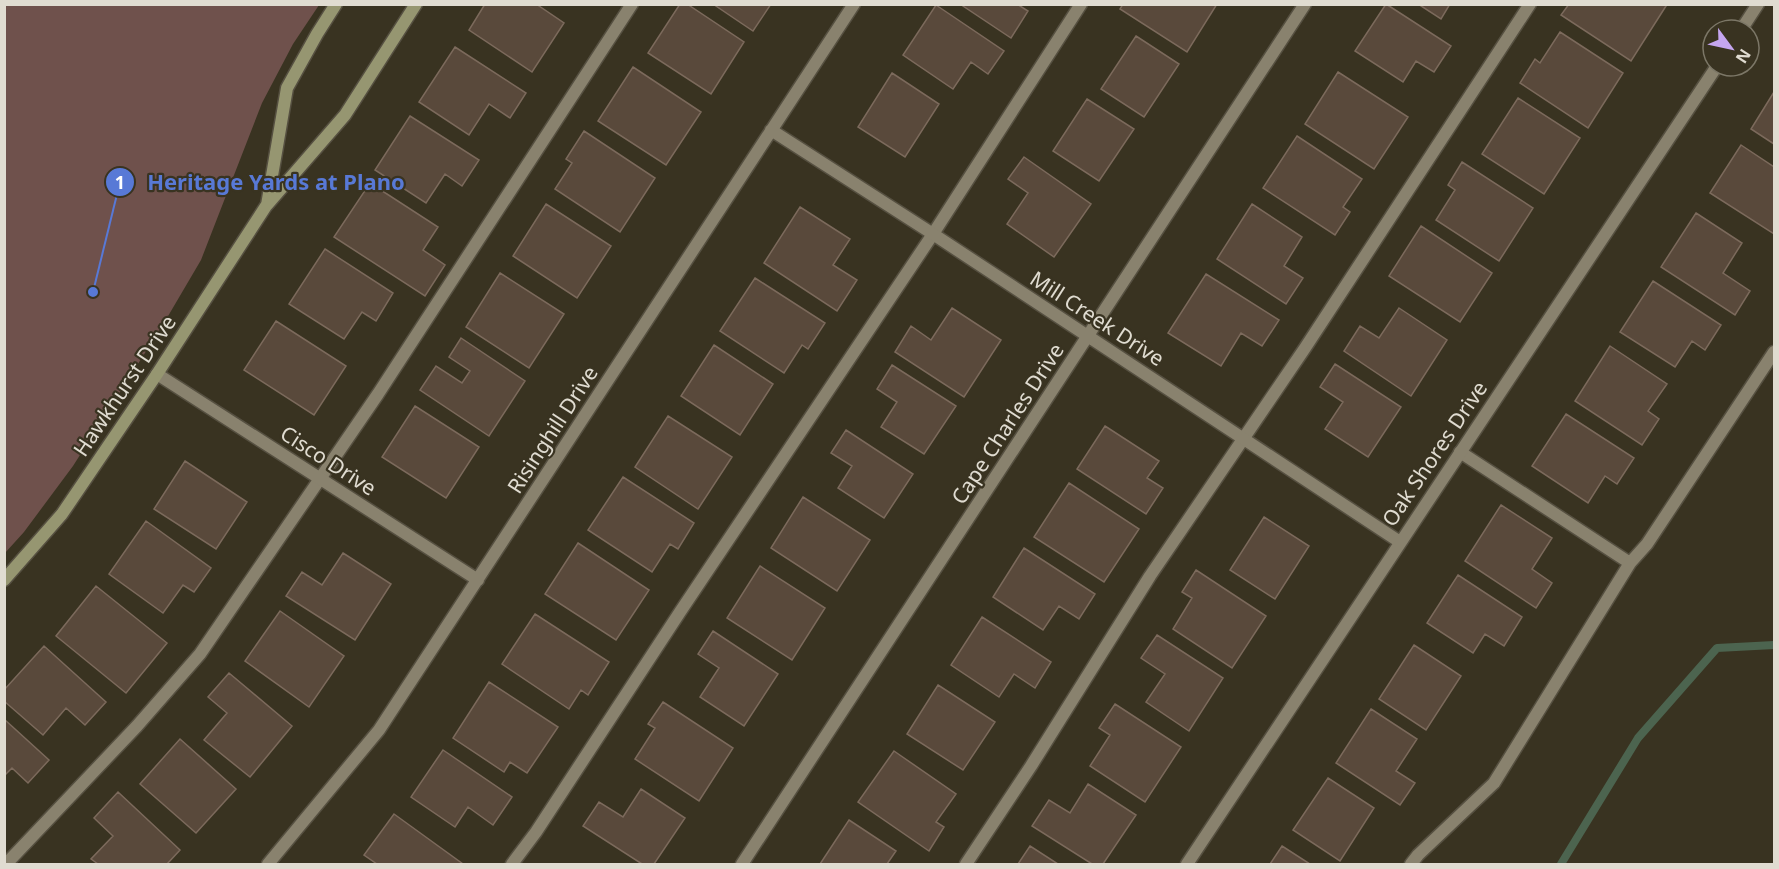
<svg xmlns="http://www.w3.org/2000/svg" width="1779" height="869" viewBox="0 0 1779 869" font-family="'Noto Sans',sans-serif">
<style>
.green{fill:#6f514c}
.lines{fill:none;stroke-linecap:round;stroke-linejoin:round}
.stream{stroke:#4c644f;stroke-width:8}
.building{fill:#59493b;stroke:#7c6a5c;stroke-width:1.5}
.lane-casing{stroke:#565041;stroke-width:15}
.street-casing{stroke:#565041;stroke-width:15}
.secondary-casing{stroke:#565041;stroke-width:15}
.lane{stroke:#89826e;stroke-width:12}
.street{stroke:#89826e;stroke-width:12}
.secondary{stroke:#969671;stroke-width:12}
.labels{text-anchor:middle;stroke-width:4.5;stroke-linejoin:round;paint-order:stroke}
.street-label{font-size:21px;fill:#e0dcd1;stroke:#393321}
.leader{fill:none;stroke:#5879d6;stroke-width:2}
.callout-dot{fill:#5879d6;stroke:#393321;stroke-width:2}
.mark-label{font-size:18px;text-anchor:middle;font-weight:bold;fill:#fff}
.callout-label{font-size:22px;text-anchor:middle;font-weight:bold;fill:#5879d6;stroke:#393321;stroke-width:4.5;stroke-linejoin:round;paint-order:stroke}
</style>
<rect width="100%" height="100%" fill="#393321"/>
<path class="green" d="M5,4L319,5L293,44L262,103L201,260L164,323L73,466L24,532L5,553Z"/>
<g class="lines">
<path class="stream" d="M1561,864L1638,738L1717,648L1774,645"/>
</g>
<path class="building" d="M485,4H536L564,23L532,72L469,30Z
M680,4H687L744,42L711,94L648,53Z
M713,4H771L753,31Z
M960,4H1017L1028,11L1011,38Z
M1123,4H1217L1187,52L1120,9Z
M1386,4L1451,46L1434,72L1416,61L1403,82L1355,51Z
M1418,4H1450L1441,19Z
M1569,4H1664L1666,6L1631,61L1561,15Z
M936,5L1004,51L988,74L971,62L953,89L903,55Z
M1560,32L1623,73L1588,128L1520,83L1535,59L1540,63Z
M1136,36L1179,64L1144,117L1101,89Z
M455,47L526,93L510,118L489,104L469,135L419,102Z
M633,67L701,112L666,165L598,121Z
M1338,72L1408,117L1374,169L1305,124Z
M892,73L939,104L905,157L858,127Z
M1774,92V144L1751,129Z
M1518,98L1580,138L1544,194L1482,154Z
M1087,99L1134,129L1099,181L1053,151Z
M410,116L479,160L462,186L445,174L426,203L375,170Z
M584,131L655,178L620,232L555,189L572,163L566,159Z
M1297,136L1362,179L1343,207L1350,212L1335,235L1263,188Z
M1741,145L1774,167V234L1710,193Z
M1024,157L1091,204L1054,257L1007,224L1028,193L1008,179Z
M1462,162L1533,208L1499,261L1436,220L1455,190L1448,185Z
M370,183L438,227L423,250L445,265L425,296L334,237Z
M546,204L611,246L577,298L513,256Z
M1252,204L1302,237L1284,266L1303,278L1286,304L1217,259Z
M800,207L850,239L833,265L857,280L837,311L764,263Z
M1696,213L1742,243L1723,273L1750,291L1735,315L1661,267Z
M1421,226L1492,273L1460,322L1389,276Z
M325,249L393,293L376,321L362,312L344,339L289,304Z
M500,273L564,314L529,368L466,327Z
M1206,274L1279,320L1262,346L1241,333L1221,366L1168,333Z
M755,278L825,323L808,349L802,345L784,373L720,331Z
M1653,281L1721,325L1705,350L1692,341L1675,367L1620,332Z
M952,308L1001,340L964,397L895,352L911,326L931,340Z
M1399,308L1447,340L1411,396L1344,351L1360,326L1379,338Z
M276,321L346,366L314,415L244,370Z
M461,338L525,381L489,436L420,390L436,366L462,383L470,371L449,357Z
M714,345L773,384L740,435L681,396Z
M1610,346L1667,384L1648,411L1659,419L1642,445L1575,401Z
M1335,364L1401,407L1368,457L1325,429L1343,402L1320,387Z
M892,365L956,406L924,454L881,427L897,402L877,389Z
M415,406L479,447L446,498L382,457Z
M1566,414L1634,458L1617,484L1605,476L1588,503L1532,466Z
M668,416L732,457L698,509L635,467Z
M1105,426L1159,461L1147,478L1163,488L1146,514L1077,469Z
M846,430L913,474L884,518L838,488L852,466L831,453Z
M185,461L247,502L216,549L154,509Z
M623,477L694,523L678,549L670,544L652,572L588,530Z
M1069,483L1139,529L1104,582L1034,537Z
M803,497L870,540L837,591L771,548Z
M1501,505L1552,538L1532,569L1552,583L1536,608L1465,561Z
M1264,517L1309,546L1275,599L1230,570Z
M146,521L211,568L194,592L183,585L163,613L109,574Z
M578,543L649,590L616,640L545,594Z
M1024,548L1095,594L1079,619L1059,606L1043,630L993,597Z
M343,553L391,584L355,640L286,596L302,572L322,585Z
M760,566L825,608L792,660L727,618Z
M1196,570L1266,616L1232,668L1173,629L1192,598L1182,592Z
M1458,575L1522,617L1504,646L1485,634L1473,653L1427,623Z
M96,586L167,643L126,693L56,636Z
M280,611L344,656L309,707L245,661Z
M535,614L609,662L588,695L581,690L569,709L502,664Z
M982,617L1051,662L1035,688L1014,674L999,697L951,665Z
M713,631L778,674L744,726L700,697L719,668L698,654Z
M1157,635L1223,678L1189,731L1146,702L1165,674L1141,658Z
M1414,645L1461,676L1426,730L1379,699Z
M44,646L106,702L85,725L66,708L43,735L4,701V690Z
M229,673L292,726L250,777L204,740L227,713L208,697Z
M489,682L558,727L527,773L510,762L504,772L453,738Z
M938,685L995,722L963,770L907,734Z
M663,702L733,748L699,801L635,759L655,728L648,724Z
M1115,704L1181,747L1145,802L1090,766L1110,735L1099,728Z
M1371,709L1417,739L1396,771L1415,783L1400,805L1336,763Z
M4,719L49,760L28,783L12,768L4,776Z
M180,739L236,789L196,833L140,784Z
M443,750L512,797L493,825L468,807L455,827L411,797Z
M894,751L956,794L936,822L944,827L929,851L858,802Z
M1328,778L1374,808L1340,861L1293,830Z
M1088,784L1136,815L1103,864H1092L1032,826L1049,800L1070,813Z
M641,789L685,818L654,864H642L583,826L599,802L623,817Z
M118,792L180,850L167,864H98L91,859L113,836L94,818Z
M394,814L463,864H377L364,855Z
M849,820L896,851L887,864H820Z
M1030,846L1058,864H1018Z
M1282,846L1310,864H1270Z"/>
<g class="lines">
<defs>
<path id="lane" d="M1460,452L1630,563
M6,864L137,726L200,654L378,394L632,4
M512,864L536,832L680,612L933,234L1081,4
M966,864L1031,766L1150,576L1305,348L1530,4
M1411,864L1418,855L1494,783L1630,563L1647,544L1774,352"/>
<path id="street" d="M1741,30L1758,4
M771,130L933,234L1400,542
M157,374L478,580
M268,864L379,730L854,4
M742,864L1305,4
M1187,864L1717,66"/>
<path id="secondary" d="M267,205L287,88L317,34L336,4
M4,580L62,514L157,374L266,206L345,115L416,4"/>
</defs>
<use href="#lane" class="lane-casing"/>
<use href="#street" class="street-casing"/>
<use href="#secondary" class="secondary-casing"/>
<use href="#lane" class="lane"/>
<use href="#street" class="street"/>
<use href="#secondary" class="secondary"/>
</g>
<g class="labels">
<g class="street-label">
<text transform="translate(1097 319) rotate(33)" y="7">Mill Creek Drive</text>
<text transform="translate(125 386) rotate(-56)" y="7">Hawkhurst Drive</text>
<text transform="translate(1008 424) rotate(-57)" y="7">Cape Charles Drive</text>
<text transform="translate(553 430) rotate(-57)" y="7">Risinghill Drive</text>
<text transform="translate(1435 454) rotate(-56)" y="7">Oak Shores Drive</text>
<text transform="translate(328 461) rotate(33)" y="7">Cisco Drive</text>
</g>
</g>
<path class="leader" d="M93 292L120 182"/>
<g class="callout-dot">
<circle cx="93" cy="292" r="6"/>
<circle cx="120" cy="182" r="15"/>
</g>
<g class="mark-label">
<text x="120" y="189">1</text>
</g>
<g class="callout-label">
<text x="276" y="190">Heritage Yards at Plano</text>
</g>
<rect width="1779" height="869" fill="none" stroke="#e0dcd1" stroke-width="12"/>
<g transform="translate(1731 48) rotate(123)"><circle r="28" fill="#393321" stroke="#7c7767" stroke-width="1.5"/>
<path d="M0-4.5L10 22L0 15L-10 22Z" fill="#c5a6f0"/>
<text y="-9" font-size="16" font-weight="bold" text-anchor="middle" fill="#e0dcd1">N</text>
</g>
</svg>
